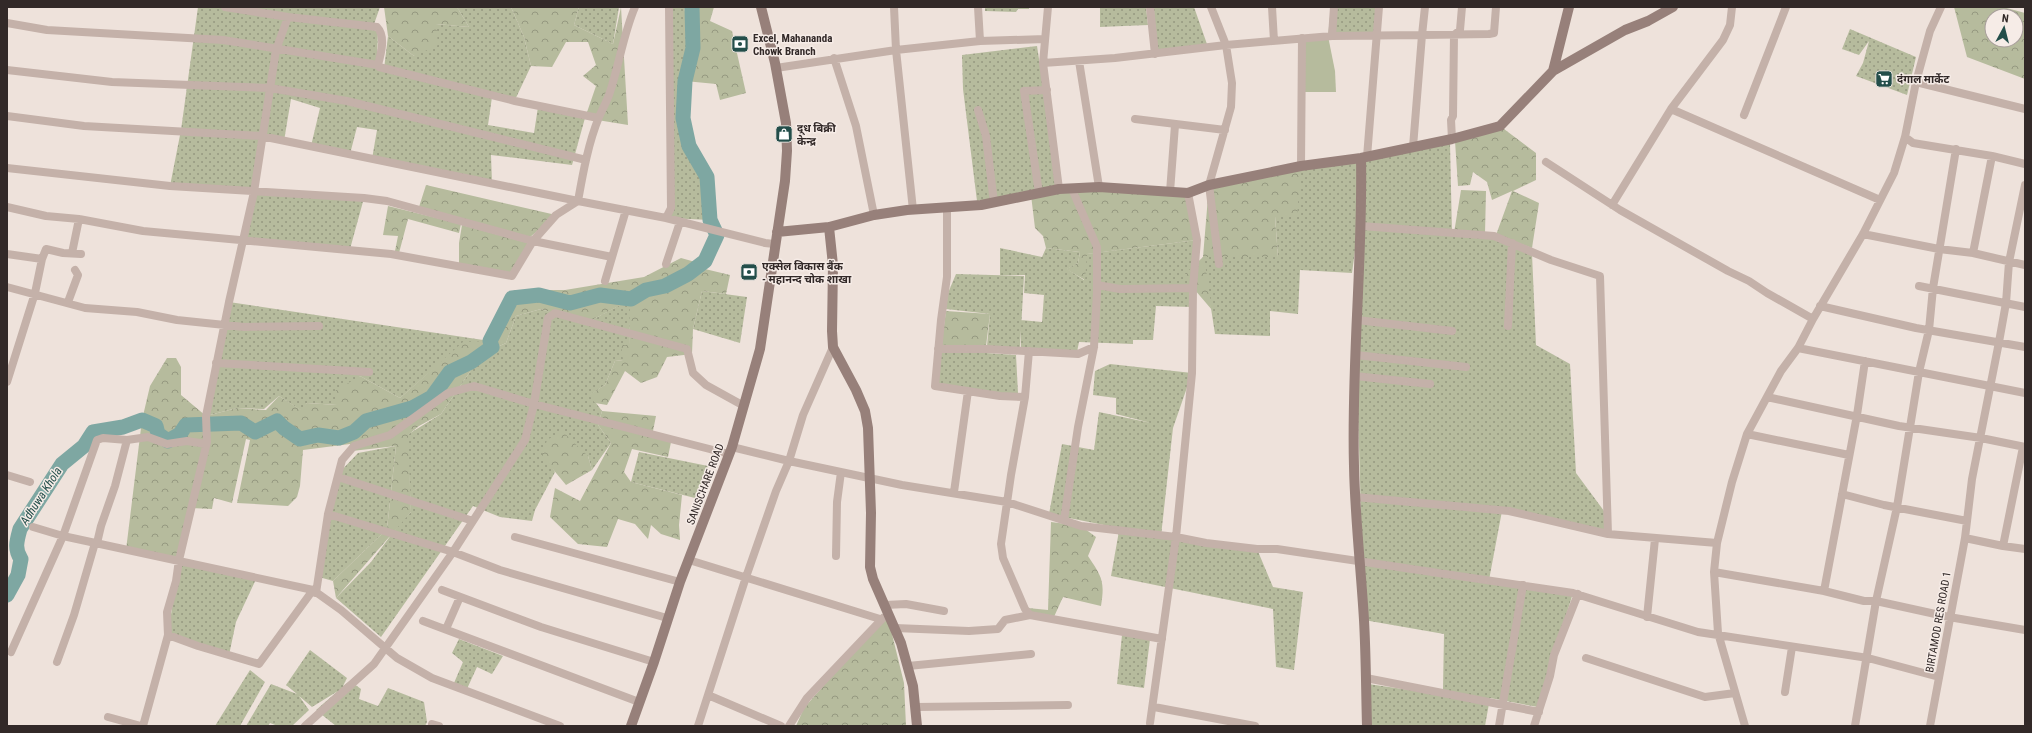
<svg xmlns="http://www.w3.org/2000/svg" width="2032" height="733" viewBox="0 0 2032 733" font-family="'Roboto Condensed','Noto Sans Devanagari',sans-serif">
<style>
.grass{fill:url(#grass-dots)}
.forest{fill:url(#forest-crowns);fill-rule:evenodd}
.park{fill:#b6bb9d}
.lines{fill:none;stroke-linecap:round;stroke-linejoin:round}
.river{stroke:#7ea7a2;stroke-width:15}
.street{stroke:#c4b1a9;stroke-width:8}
.secondary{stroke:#97807a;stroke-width:10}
.labels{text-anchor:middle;stroke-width:3;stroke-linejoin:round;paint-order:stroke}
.poi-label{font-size:11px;font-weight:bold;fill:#322928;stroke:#f6ece7;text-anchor:start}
.street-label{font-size:11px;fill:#322928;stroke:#f6ece7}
.water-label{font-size:12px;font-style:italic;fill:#234e4a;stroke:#f6ece7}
</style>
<defs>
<pattern id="grass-dots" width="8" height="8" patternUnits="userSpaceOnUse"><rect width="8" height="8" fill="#b6bb9d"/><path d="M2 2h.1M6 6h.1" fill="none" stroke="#959880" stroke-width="1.8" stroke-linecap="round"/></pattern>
<pattern id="forest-crowns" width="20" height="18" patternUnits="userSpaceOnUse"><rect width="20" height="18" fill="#b6bb9d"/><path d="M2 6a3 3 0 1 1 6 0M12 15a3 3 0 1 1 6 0" fill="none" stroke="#959880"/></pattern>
</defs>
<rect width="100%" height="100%" fill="#eee2db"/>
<path class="grass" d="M198,7H380L372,30L378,31L377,60L384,69L388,36L414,56L436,24L469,27L457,7H511L524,37L531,66L514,102L492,97L488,125L534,133L538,107L585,118L572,165L491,155L492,183L372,159L377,130L357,127L350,154L311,146L320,108L291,99L284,141L262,136L254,192L364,198L350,249L243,239L254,192L170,186L181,130Z
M579,7H619L613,44L574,25Z
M669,7H684L693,48L685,81L683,118L709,195L710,220L666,218L671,208Z
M985,7H1029V9H1018L1016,12L985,11Z
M1100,7H1146L1148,25L1100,27Z
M1154,7H1194L1208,47L1155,54Z
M1331,7H1379L1377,35L1328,36Z
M1850,29L1916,57L1907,95L1856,76L1863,63L1869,41L1859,55L1842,49Z
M1037,46L1059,189L977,201L963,89L962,55Z
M1450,143L1452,233L1498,239L1532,254L1536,345L1570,364L1576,473L1607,515L1608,534L1502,511L1489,580L1573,593L1538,707L1490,698L1485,726H1368V684L1438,694L1443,689L1444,634L1364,620L1357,377L1361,206L1352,273L1300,270L1298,314L1270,311V336L1215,334L1203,257H1278L1275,216L1301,166Z
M1197,240L1193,307L1156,306L1153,340H1133V344L1079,342L1077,352L1021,348V320L1042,322L1044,295L1024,293L1025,275H1000V248L1042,257L1046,248L1080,252L1078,263L1067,269L1084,280L1086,254Z
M956,274L1024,276L1020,348L987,346L990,314L946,309L948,293Z
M702,291L747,297L740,343L693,329Z
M631,299L629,345L623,360L615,361L605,385L590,395L602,411L598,425L611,443L592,470L588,456L543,452L555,472L535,510L532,521L500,517L473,506L381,637L336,598L371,562L400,523L411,512L407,435L441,414L482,354L506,343L516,316L541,309L577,322L592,320Z
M229,302L490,341L431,371L400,398L360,376L337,405L307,403L302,411L279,396L264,409L237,408L206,416Z
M940,350L1016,355L1018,393L1000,394L937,383Z
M1110,364L1192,373L1173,428L1161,536L1257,549L1273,587L1303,592L1294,670L1276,667L1273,609L1111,576L1119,531L1154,535L1049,514L1062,444L1094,450L1099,412L1151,423L1116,414V398L1093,395L1095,371Z
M396,446L387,529L333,581L319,577L338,474L358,453Z
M639,452L708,466L695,498L631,482Z
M179,560L257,577L236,622L229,655L168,635Z
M1122,635L1150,639L1144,688L1117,684Z
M459,639L503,656L492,674L477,667L466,691L454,683L463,662L452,653Z
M310,650L347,678L343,686L350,681L361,689L359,699L378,706L388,688L424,702L427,722L425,726H336L316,710L338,691L312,707L299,696L309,710L292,726H278L270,723L268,726H246L271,684L297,694L286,685Z
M250,670L265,682L240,726H215Z"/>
<path class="forest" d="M384,7H457L469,27L436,24L438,45L414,56L388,36Z
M511,7H579L574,25L613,44L621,7L628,125L585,118L596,86L583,76L596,65L588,42H566L552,67L531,66L524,37Z
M684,7H714L710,21L732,31L746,93L720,100L716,84L685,81L693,48Z
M1954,7H2003L2025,13V79L1967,57ZM1992,16H2016V40H1992Z
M1500,126L1536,153V180L1513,191L1539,203L1532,248L1496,235L1512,191L1492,200L1487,182L1473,172L1470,185L1458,186L1455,141Z
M1301,166L1297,216L1275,217L1278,257H1204L1212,310L1183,276L1203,257L1209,185Z
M426,185L556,215L529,238L419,207Z
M1461,190L1486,191L1485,234L1454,233Z
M1052,191L1188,193L1197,240L1087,254L1085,280L1066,269L1078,263L1080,252L1046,248L1043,236L1035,228L1031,195Z
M388,206L461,224L459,233L408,219L399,253L395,251L398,236L383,235Z
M462,225L528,243L512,276L459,265V243Z
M681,258L706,265L705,269L730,275L726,294L702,291L693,329L692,354L667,357L657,377L641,383L625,371L607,405L595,403L589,395L605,385L615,361L623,360L621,345H629L630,300L592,320L577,322L541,309L516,316L506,343L482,354L441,414L419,426L408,435L411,512L336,598L333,581L387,529L396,446L352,451L350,444L303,450L300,486L297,497L288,506L237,503L250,440L246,439L232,503L214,498L212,509L191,508L179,560L126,550L142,420L150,386L167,358H176L181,367V395L206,416L237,408L266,410L279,396L301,410L307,403L337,405L335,391L360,376L400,398L463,342L490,341L514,290H565L644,277Z
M946,311L990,314L986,346L941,347Z
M602,411L656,416L653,431L671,442L668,457L632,449L624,472L631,482L682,495L679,525L680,540L661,534L651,525L648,539L635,524L618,519L607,547L578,544L550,517L555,488L580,501L611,443L598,425Z
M562,431L588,456L592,470L566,485L542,456L547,440Z
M1051,522L1081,526L1096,537L1088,556C1102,577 1105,581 1101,606L1063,597L1053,619L1030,615L1028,608L1048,610Z
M886,620L890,626L904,683L906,726H796L804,708L880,621Z"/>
<path class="park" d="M1328,36L1335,71L1336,92H1302V38Z"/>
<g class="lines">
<path class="river" d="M7,595L18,575L21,559C14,549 17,540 20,529L62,464L84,446L93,432L123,427L142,420L156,426L158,434L168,441L180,434L186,425L241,423L255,432L277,421L284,428L300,439L318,435L339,438L354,432L366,421L412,408L432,397L450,372L471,362L492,347L490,341L512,298L539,295L570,303L600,295L631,299L646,290L665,286L688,274L705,261L717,235L710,220L707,177L689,146L683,118L685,81L693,48L692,7"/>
<path class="street" d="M225,7L288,17L377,27C386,36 381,54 378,65L379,67L515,101L598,118
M635,7C623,35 619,66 609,95C606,103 602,110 599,117C588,144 583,173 578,201L666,218L765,243L774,244
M894,7L896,50L980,41L1045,39
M978,7L980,41
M1048,7L1043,63L1059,189
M1150,7L1155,54
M1211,7L1226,45L1232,83L1231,107L1209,185L1219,264
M1272,7L1274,41
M1334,7L1332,36L1422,35L1425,7
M7,23L47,30L223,40L378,65
M834,58L856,126L874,215
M1079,61L1099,187
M1043,63L1115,58L1226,45L1332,36
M776,68L896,50L913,210
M7,70L112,82L270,88L347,101L586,160
M1916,82L2025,109
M1671,109L1880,200
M978,110L986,136L994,203
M1744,115L1786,7
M7,116L84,126L261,136L578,201
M1135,119L1225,130
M1905,137L1913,143L1992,156L2025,164
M1452,139L1451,120L1453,116L1454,35L1460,30L1462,7
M1413,147L1422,35L1489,34L1494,33L1496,7
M1367,157L1379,7
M1546,162L1620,210L1728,271L1749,281L1767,293L1813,319
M1301,166L1302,38
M7,168L170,186L364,198L387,201L533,241L612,257
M1170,192L1175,125
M1039,193L1024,91L1047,90
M1612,205L1671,109L1723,40L1730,25L1732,7
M7,207L46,216L79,219L143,231L391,254L512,276L533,241L556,215L578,201
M947,208V277L941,320L935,386L1000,396L1025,397
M666,218L671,208L669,7
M1361,226L1494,236L1551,260L1600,276L1608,534
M1863,234L1939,249L1973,253L2025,265
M72,253L79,219
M1973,253L1992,156
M7,254L42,259
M666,264L680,222
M605,281L626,210
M1097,285L1120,289L1193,288
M1919,286L2025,307
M7,287L85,308L137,312L177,320L244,327L319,326
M68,302L78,275L75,270
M1820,306L1916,328L2025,347
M1357,320L1452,331
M1508,326L1512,243
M1798,348L2025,393
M938,349H987L1078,354L1094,347
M1029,351L1025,397L1011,475L1001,544L1003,558L1025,609L1030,615L1162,639
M1356,355L1466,367
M216,363L369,372
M1355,376L1430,384
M7,382L35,293L42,259L46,249L63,253L81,254
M1767,397L1899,426L1981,438L2025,447
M1747,434L1849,455
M732,447L789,461L902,485L1007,502L1081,526L1176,537L1206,543L1257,549H1277L1573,593L1698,632L1868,658L1939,677
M7,475L30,482
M338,477L473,521
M954,492L968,391
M1842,494L1884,505L1967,521
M1355,497L1509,511L1608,534L1717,543
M328,514L453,552L500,570L667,618
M1064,520L1078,427L1094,347L1097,293V247L1072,189
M33,527L63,536L313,590L341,610L397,658L432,678L560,726
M515,537L680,582
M1965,538L2003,546L2025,549
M97,543L101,526L115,486L127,440
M2003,546L2023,447
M836,556L837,502L841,472
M689,560L880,619
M1714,572L1824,591L1864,601H1876L1949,617L2025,630
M442,590L541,627L654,662
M1824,591L1857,415L1865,361
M316,593L328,514L342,460L354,446L390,435L448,393L474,386L534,404L729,454
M885,605L906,604L944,611
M1647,617L1655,539
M423,621L639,702
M895,628L969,631L998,629L1005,620L1030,615
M446,629L460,597
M168,635L198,646L259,664L313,590
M11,652L63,536L97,440L103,438L127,440L148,437L167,444L187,441L206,444
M1586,658L1705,697L1735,693
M57,662L74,615L95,543
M908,666L1031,654
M1366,678L1539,712
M1785,692L1792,647
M708,695L781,726
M916,707L1068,705
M1154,707L1255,726
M108,717L141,726
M1150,723L1176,537L1192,373L1193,288L1197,240L1188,193
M432,724L439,726
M143,726L168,635L167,612L176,581L179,560L207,442L206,416L229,302L254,192L276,50L288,17
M305,726L374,664L453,552L525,440L534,404L548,318L555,313L687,349L693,373L706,385L744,406
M698,726L746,577L776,491L789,461L803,415L833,347
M789,726L807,698L883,618
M1499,726L1523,585
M1534,726L1550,676L1554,655L1578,594
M1745,726L1718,633L1714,572L1717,543L1732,482L1747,434L1781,371L1798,348L1813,319L1863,234L1894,173L1905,137L1916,82L1930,31L1941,7
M1855,726L1876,601L1897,507L1919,372L1929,330L1933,288L1956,149
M1930,726L1965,538L1972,479L1999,342L2006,303L2009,262L2025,185"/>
<path class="secondary" d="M1553,71L1569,7
M1361,158C1363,261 1351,364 1354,466C1355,518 1361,569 1364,620C1366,655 1366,691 1367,726
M829,227L833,265L832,331L833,347L856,390L865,411L868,428L871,513L870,567L873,579L901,643L913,686L917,726
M777,232L829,227L874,215L907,210L981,205L1059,189L1099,187L1188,193L1209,185L1301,166L1361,158L1452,139L1500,126L1553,71L1625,30L1648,21L1673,7
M631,726L654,662L680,582L732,447L760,349L785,181L787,151L786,123L775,63L761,7"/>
</g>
<defs>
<symbol id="bank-square" viewBox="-11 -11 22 22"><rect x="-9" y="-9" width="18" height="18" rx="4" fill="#234e4a" stroke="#f6ece7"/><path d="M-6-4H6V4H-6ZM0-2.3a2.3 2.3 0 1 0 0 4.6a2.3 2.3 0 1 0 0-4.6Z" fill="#fff"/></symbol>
<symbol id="supermarket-square" viewBox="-11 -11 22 22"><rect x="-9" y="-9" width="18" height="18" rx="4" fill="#234e4a" stroke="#f6ece7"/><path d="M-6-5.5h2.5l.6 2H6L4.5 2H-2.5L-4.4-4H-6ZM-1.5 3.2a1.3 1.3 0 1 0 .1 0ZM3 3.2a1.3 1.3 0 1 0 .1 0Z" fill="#fff"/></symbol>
<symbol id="shop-square" viewBox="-11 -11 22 22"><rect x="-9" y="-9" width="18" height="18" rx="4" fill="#234e4a" stroke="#f6ece7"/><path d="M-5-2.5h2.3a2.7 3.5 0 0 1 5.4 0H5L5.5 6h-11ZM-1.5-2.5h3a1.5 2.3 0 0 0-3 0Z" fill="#fff"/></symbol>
</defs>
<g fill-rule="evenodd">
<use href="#bank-square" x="730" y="34" width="20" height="20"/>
<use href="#supermarket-square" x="1874" y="69" width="20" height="20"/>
<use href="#shop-square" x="774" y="124" width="20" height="20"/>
<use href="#bank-square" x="739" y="262" width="20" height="20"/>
</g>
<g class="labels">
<g class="poi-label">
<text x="753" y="42">Excel, Mahananda<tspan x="753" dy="13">Chowk Branch</tspan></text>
<text x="1897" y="83">दंगाल मार्केट</text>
<text x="797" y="132">दूध बिक्री<tspan x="797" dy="13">केन्द्र</tspan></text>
<text x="762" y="270">एक्सेल विकास बैंक<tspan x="762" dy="13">- महानन्द चोक शाखा</tspan></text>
</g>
<g class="street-label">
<text transform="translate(705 484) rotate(-69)" y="4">SANISCHARE ROAD</text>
<text transform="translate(1938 622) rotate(-80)" y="4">BIRTAMOD RES ROAD 1</text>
</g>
<g class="water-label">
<text transform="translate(41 496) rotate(-57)" y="4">Adhuwa Khola</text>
</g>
</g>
<rect width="2032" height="733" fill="none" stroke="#322928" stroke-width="16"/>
<g transform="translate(2004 28) rotate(7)"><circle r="19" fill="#f6ece7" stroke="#a89e9b"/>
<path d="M0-3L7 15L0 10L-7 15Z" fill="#234e4a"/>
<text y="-6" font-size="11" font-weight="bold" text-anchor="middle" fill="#322928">N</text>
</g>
</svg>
